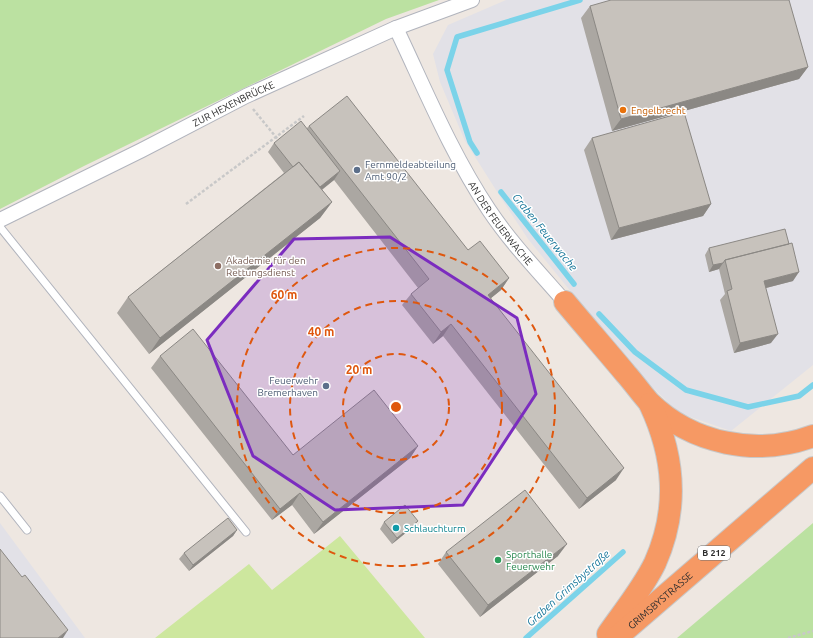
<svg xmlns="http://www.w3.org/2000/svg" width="813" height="638" viewBox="0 0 813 638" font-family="Ubuntu,sans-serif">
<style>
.industrial{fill:#e2e1e7}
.green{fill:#bbe1a1}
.pitch{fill:#cde79e}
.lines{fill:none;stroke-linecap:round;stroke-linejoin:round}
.stream{stroke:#7bd3e9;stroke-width:5.5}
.lane-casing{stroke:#b1b4bd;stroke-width:9}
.street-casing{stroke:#b1b4bd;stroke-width:16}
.highway-casing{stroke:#c8c8c8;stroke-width:24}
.path{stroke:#c8c8c8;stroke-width:2.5;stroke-dasharray:3 2;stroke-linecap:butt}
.lane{stroke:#fff;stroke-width:7}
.street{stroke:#fff;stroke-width:14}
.highway{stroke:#f69964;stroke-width:22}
.wall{fill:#aba7a2}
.shaded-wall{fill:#8b8884}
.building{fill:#c7c2bc;stroke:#8b8884}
.marked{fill:#7b2cbf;fill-opacity:0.2;stroke:#7b2cbf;stroke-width:3;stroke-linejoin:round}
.ring{fill:none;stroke:#df570e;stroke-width:2;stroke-dasharray:7 5}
.food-dot{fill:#e8710a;stroke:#fff;stroke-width:1.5}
.service-dot{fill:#5c6f8a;stroke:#fff;stroke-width:1.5}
.education-dot{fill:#8d6e63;stroke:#fff;stroke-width:1.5}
.culture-dot{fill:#0f9aa8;stroke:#fff;stroke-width:1.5}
.leisure-dot{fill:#2e9e5b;stroke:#fff;stroke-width:1.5}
.labels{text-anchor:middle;stroke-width:3;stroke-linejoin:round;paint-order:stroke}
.shield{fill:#fff;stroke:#6c6c6c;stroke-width:1}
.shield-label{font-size:9px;font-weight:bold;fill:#2d2d2d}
.street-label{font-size:10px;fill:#2d2d2d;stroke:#fff}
.food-label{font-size:10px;fill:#c56008;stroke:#fff;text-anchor:start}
.service-label{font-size:10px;fill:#4e5e75;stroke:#fff;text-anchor:start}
.education-label{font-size:10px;fill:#785e54;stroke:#fff;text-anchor:start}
.culture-label{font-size:10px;fill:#0d838f;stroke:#fff;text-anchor:start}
.leisure-label{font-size:10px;fill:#27864d;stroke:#fff;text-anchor:start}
.water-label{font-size:11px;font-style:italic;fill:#157599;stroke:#fff}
.centre{fill:#df570e;stroke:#fff;stroke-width:2}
.ring-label{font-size:12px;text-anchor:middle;font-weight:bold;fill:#df570e;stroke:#fff;stroke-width:3;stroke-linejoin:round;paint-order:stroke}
</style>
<rect width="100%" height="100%" fill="#eee7e1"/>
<path class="industrial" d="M506,0H813V365L731,431L679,413L634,369L528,239L501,198L465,141L440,82L433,54L448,25Z
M0,523L85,638H0Z"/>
<path class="green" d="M0,0H439L386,19L84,166L0,209Z
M813,523V638H677Z"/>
<path class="pitch" d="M340,536L425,638H155L249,564L272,590Z"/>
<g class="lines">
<path class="stream" d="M477,153L470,142L447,70L457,37L580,0
M501,192L574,284
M599,314L635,352L686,390L748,407L799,396L813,385
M526,638L623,552"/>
<defs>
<path id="lane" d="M0,227L246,532
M0,496L27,530"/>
<g id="street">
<path id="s1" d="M396,28C425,89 451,153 489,210C511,243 539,272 565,302"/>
<path id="s2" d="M0,220L142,150L246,96L396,28L472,0"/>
</g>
<g id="highway">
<path d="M565,302C585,326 606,350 626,374C634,383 641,393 649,402C692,444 757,457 813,436"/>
<path d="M608,634C624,611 643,588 655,563C679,509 675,457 650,404"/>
<path id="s3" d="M616,638L813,468"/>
</g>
</defs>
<use href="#lane" class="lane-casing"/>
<use href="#street" class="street-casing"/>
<use href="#highway" class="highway-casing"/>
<path class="path" d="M253,109L280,142
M186,204L304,116
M788,638L813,631"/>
<use href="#lane" class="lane"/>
<use href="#street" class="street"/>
<use href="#highway" class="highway"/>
</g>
<path class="wall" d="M590,6L808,67L799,79L612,131L581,18Z
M309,126L468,250L509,278L501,290L491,298L616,480L579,509L443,336L433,344L402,305L411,294L418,288L334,180L322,190L332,202L320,218L149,354L117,313L128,297L284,173L268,152L274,143L307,128Z
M592,138L711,204L703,216L611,240L584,150Z
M709,248L793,281L766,288L771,343L734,353L720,300L725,294L719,269L709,272L705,255Z
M160,356L293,455L418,446L410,458L314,534L292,505L272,520L151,368Z
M418,521L413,527L392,544L380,529L384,522Z
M237,530L233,536L189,571L179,559L184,553Z
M446,552L558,556L480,617L438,564Z"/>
<path class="shaded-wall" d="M808,67L799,79L612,131L621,119Z
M340,171L334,180L307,201L313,192Z
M332,202L320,218L149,354L160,338Z
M711,204L703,216L611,240L619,228Z
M723,263L719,269L709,272L713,265Z
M799,272L793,281L758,290L764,281Z
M509,278L501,290L480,307L488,295Z
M451,324L443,336L433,344L441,332Z
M778,334L771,343L734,353L740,343Z
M418,446L410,458L314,534L323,522Z
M624,468L616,480L579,509L587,498Z
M300,493L292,505L272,520L280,509Z
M418,521L413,527L392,544L397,538Z
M237,530L233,536L189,571L193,565Z
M567,544L558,556L480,617L488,605Z
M68,630L63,638H58Z"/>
<path class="building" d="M611,0H789L808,67L621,119L590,6Z
M347,96L468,250L480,241L509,278L488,295L624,468L587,498L451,324L441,332L411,294L429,279L309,126Z
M684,112L711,204L619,228L592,138Z
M301,121L340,171L320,187L299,162L293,167L274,143Z
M299,162L332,202L160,338L128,297Z
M785,229L789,244L725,260L723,263L713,265L709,248Z
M792,243L799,272L764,281L778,334L740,343L727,291L732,289L725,260Z
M193,329L293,455L374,390L418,446L323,522L300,493L280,509L160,356Z
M525,490L567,544L488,605L446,552Z
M405,505L418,521L397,538L384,522Z
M228,518L237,530L193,565L184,553Z
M0,549L22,577L25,575L68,630L58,638H0Z"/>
<path class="marked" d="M390,237L517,318L536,394L463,505L335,510L253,456L207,340L294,239Z"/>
<g class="ring">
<circle cx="396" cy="407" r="53"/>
<circle cx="396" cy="407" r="106"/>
<circle cx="396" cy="407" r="159"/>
</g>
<circle class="food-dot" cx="623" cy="110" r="4"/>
<g class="service-dot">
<circle cx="357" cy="170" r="4"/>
<circle cx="326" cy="386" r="4"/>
</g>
<circle class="education-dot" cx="218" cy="266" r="4"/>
<circle class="culture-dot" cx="396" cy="528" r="4"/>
<circle class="leisure-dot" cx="498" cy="560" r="4"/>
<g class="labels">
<rect class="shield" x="698" y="546" width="32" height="14" rx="3"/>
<g class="shield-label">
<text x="714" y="556">B 212</text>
</g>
<g class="street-label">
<text dy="4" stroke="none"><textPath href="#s2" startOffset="261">ZUR HEXENBRÜCKE</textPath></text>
<text dy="4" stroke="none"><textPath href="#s1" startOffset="222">AN DER FEUERWACHE</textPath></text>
<text dy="4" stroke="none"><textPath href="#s3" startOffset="58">GRIMSBYSTRASSE</textPath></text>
</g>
<g class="food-label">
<text x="631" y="114">Engelbrecht</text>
</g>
<g class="service-label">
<text x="365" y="168">Fernmeldeabteilung<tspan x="365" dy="12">Amt 90/2</tspan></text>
<text x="318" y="384" text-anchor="end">Feuerwehr<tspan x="318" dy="12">Bremerhaven</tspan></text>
</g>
<g class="education-label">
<text x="226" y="264">Akademie für den<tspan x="226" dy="12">Rettungsdienst</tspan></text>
</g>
<g class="culture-label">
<text x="404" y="532">Schlauchturm</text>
</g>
<g class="leisure-label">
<text x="506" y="558">Sporthalle<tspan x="506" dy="12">Feuerwehr</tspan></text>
</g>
<g class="water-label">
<text transform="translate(545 232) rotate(51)" y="4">Graben Feuerwache</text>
<text transform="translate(568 588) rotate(-42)" y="4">Graben Grimsbystraße</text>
</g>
</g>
<circle cx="396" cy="407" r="6" class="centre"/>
<g class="ring-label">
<text x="284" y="299">60 m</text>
<text x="321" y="336">40 m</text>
<text x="359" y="374">20 m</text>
</g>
</svg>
